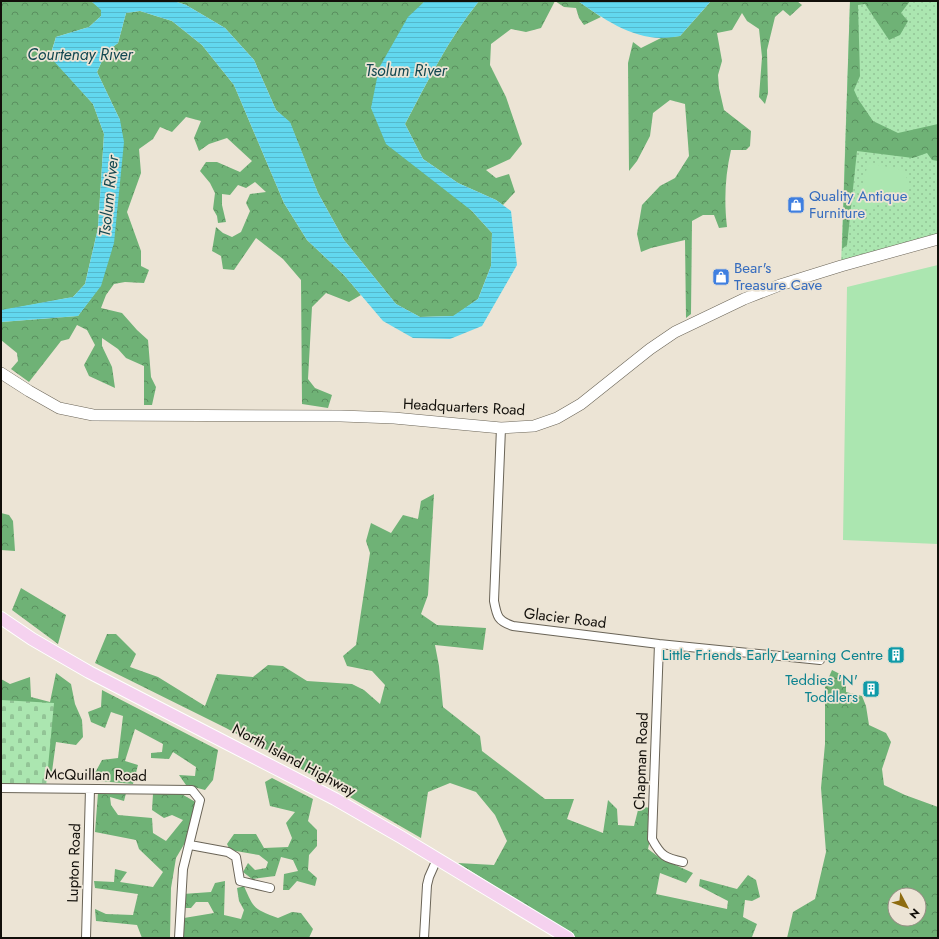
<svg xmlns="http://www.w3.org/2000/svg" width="939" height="939" viewBox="0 0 939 939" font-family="Jost,sans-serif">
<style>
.grass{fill:url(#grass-dots)}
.forest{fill:url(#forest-crowns);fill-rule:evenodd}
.cemetery{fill:url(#cemetery-stones)}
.garden{fill:#abe6b0}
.water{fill:url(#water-rules)}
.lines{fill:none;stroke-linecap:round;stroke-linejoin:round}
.street-casing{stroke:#6a6457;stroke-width:10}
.secondary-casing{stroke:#6a6457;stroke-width:12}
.primary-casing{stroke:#fff;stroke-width:14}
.street{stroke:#fff;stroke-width:8}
.secondary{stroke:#fff;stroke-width:11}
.primary{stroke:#f5d2ef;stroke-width:12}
.labels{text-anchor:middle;stroke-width:3.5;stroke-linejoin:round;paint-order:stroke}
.shop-label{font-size:15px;fill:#366cbe;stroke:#ece4d5;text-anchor:start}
.street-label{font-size:15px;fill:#120f0a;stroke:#ece4d5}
.culture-label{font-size:15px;fill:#0d838f;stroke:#ece4d5;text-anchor:end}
.water-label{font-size:16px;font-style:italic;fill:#134851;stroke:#ece4d5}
</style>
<defs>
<pattern id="grass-dots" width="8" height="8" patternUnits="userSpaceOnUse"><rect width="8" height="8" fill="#abe6b0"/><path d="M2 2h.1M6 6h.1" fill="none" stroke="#92c496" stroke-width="1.8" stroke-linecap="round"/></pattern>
<pattern id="forest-crowns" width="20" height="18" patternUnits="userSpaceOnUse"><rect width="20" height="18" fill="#6fb276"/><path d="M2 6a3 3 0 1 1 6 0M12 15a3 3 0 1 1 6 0" fill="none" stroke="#5a8f5f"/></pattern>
<pattern id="cemetery-stones" width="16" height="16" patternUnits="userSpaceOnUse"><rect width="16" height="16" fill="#abe6b0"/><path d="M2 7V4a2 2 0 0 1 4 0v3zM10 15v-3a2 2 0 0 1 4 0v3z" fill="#92c496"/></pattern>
<pattern id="water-rules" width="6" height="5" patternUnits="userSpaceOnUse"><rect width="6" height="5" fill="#62d8ef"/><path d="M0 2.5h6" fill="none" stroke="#54b8cc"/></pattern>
</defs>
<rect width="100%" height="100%" fill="#ece4d5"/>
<path class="grass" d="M850,1H938V239L841,266Z"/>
<path class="forest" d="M1,1H91L102,10L101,16L89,27L56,37L50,56L93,104L104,134L98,228L85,284L73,297L4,310H1Z
M174,1H425L420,7L371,108L472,211L492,233L491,266L478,299L454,316L420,317L396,304L344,240L318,193L290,123L276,110L254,60L225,28L186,5Z
M479,1H578L601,17L584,25L579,18L576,8L564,7L555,1L541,28L526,32L511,29L491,44L490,65L506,97L522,144L510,159L486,170L496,178L509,174L515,192L503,205L496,200L458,183L423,159L405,124C427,82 449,38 479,1Z
M711,1H797L802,5L790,16L783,10L775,17L767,50L768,93L765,104L759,97L762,57L759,29L747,21L742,13L732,30L717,33L722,61L718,75L719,88L724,110L751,131L750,146L746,150H731C725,176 724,201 727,227L719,228L714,215H703L692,221L691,314L686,318L685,240L651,248L641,252L637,234L642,205L660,186L675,178L689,156L685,104L670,100L653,113L650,136L637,161L629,171L628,63L633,42L641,48L661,38L680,36Z
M850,1H910L901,13L908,21L900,35L889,40L865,4L858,5L860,76L854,90L858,99L873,121L898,133L938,124V161L932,160L927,153L913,158L857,151L847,245L842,249Z
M140,11L172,21L202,45L234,85L284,203L307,240L344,275L361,295L349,302L326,293L312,307L308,379L315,388L332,395L328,408L302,404L301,280L283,259L256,238L234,270L223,269L221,256L212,251L216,227L223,233L232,237L241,232L250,211L246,203L250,194L266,192L255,182L246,188L238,185L230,195L222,194V205L226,222L218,223L217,216L213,209L215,193L210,183L200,171L206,162H217L240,172L252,161L227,138L209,144L199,151L194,138L201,121L186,117L172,132L160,127L153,139L139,149L141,173L127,212L141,251V266L149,270L144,283L125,282L114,284L106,295L101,308L122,313L137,330L148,340L151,377L156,387L152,405H144V366L126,358L118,349L102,338V346L112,367L115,388L89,376L84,365L95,345L87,330L77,325L69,339L61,341L29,382L11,369L18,361L17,353L1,340V322L78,316L101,285L120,120L97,72L106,52L118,43L126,13Z
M434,494L428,595L421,614L437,625L486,628L483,650L435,645L439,666L443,707L480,736L482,751L545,799H574L567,819L603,833L608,800L617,809L618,825L634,826L639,806L650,808L651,835L648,849L660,858L693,873L686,883L660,873L656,894L727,909L728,901L699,886L700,879L737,889L748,875L756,880L760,897L752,901L745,900L743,917L757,924L752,937H741V938H577L458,863L494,865L507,841L495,815L476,792L450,783L428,792L421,838L289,762L226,728L95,663L107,634H116L136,654L130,667L158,677L205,706L217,674L253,677L268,665L283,666L307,681L352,684L364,690L380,704L385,685L372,671L347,666L343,656L356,645L370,553L366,541L371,523L391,533L403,515L418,519L421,501Z
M1,513L9,515L13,521L15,551L1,550Z
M21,588L66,615L58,644L12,610Z
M832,670L846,677V692L862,696L866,706L869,725L886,733L891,742L882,769L884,785L905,795L938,807V938H787L793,912L815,899L826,852L821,788L825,744V686ZM895,895H919V919H895Z
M56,673L71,684L75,704L82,720L83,737L76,745L56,742L51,779L26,782L1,725V679L10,684L30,677L31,697L50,702Z
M102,690L218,750L213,780L205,790L186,785L179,775L195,776L196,767L173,752L169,759L151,758V753L162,752L163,744L135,729L125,761L138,765L133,784L88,780L86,770L96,771L102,760L118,758L123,716L111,712L105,728L91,722L88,712L101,707Z
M272,778L313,799L308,821L317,830V846L309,855L308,870L317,878L315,886L297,881L289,890H283L284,874L298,871L293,860L281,857L275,876L252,879L243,872L248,863L255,870L266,868L268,862L259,855L230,850L227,844L234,834H256L264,848L288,847L292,838L286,823L295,812L270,806L265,782Z
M178,792L199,804L186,841L176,858L171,888L170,938H142L137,925L96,921L95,909L106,914L133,915L138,894L95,888L94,881L114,882L115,869L127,872L120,882L153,887L163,872L139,849L136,840L95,832L98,793H126L124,801L110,797L111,805L118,815L152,818L153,833L166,841L183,820L172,815L164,818L152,810L153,794Z
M225,881L224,915L241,919L244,910L239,901L237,888L244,886C254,910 255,909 278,918L292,912L301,913L313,929L309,938H183L184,918L214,913L208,902H196L191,908H184L183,894L211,892L215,883Z"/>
<path class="cemetery" d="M1,700L54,703L46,789L1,788Z"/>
<path class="garden" d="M868,163L903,170L910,185L909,188L905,187L907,197L902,196L900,204L883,201L870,210L858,206Z
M938,265V544L843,540L847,287Z"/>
<path class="water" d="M91,1H174L186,5L225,28L254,60L276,110L290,122L318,193L344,240L396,304L420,317L453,316L478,299L491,266L492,233L472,211L386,144L371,108L379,68L408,17L425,1H479C449,38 427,82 405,124L423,159L458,183L496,200L511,211L517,265L482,326L450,339L413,338L383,321L344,275L307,240L284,203L234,85L202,45L172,21L140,11L126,13L118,43L106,52L97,72L120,120L124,142L114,243L101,286L78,316L1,322V310L73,297L85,284L98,228L104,134L93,104L50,57L56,37L89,27L101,16V10Z
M578,1H711L680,36C674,37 667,38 661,38C631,38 602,18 578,1Z"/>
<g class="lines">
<defs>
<path id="street" d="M501,428L494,601C497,617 498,621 513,626L659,644L820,660
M659,644L652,839C661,856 665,858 683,862
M1,788L192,790L200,800L183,869L179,938
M190,845L228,852L236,857L240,881L270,888
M86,938L90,789
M424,938L427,885L429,877L437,859"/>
<path id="secondary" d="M1,373L29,391L59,408L93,415L341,416L394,418L501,428L534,426L557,418L581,404L650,349L675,332L744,299L780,285L841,266L938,239"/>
<path id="primary" d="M1,618L32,639L89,672L335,799L401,837L568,938"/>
</defs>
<use href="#street" class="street-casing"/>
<use href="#secondary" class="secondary-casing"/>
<use href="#primary" class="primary-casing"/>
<use href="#street" class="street"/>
<use href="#secondary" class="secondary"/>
<use href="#primary" class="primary"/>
</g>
<defs>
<symbol id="shop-square" viewBox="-11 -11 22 22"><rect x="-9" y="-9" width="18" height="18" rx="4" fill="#3f7fe0" stroke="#ece4d5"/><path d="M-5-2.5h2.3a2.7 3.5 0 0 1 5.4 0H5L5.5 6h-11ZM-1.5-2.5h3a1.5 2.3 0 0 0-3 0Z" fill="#fff"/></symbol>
<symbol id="building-square" viewBox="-11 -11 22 22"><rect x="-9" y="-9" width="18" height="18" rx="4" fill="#0f9aa8" stroke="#ece4d5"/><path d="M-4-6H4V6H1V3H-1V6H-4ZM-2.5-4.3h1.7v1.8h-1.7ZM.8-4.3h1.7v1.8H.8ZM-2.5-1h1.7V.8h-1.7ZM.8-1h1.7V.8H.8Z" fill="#fff"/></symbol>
</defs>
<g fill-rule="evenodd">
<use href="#shop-square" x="786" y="195" width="20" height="20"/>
<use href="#shop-square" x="711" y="267" width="20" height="20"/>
<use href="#building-square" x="886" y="645" width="20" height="20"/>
<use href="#building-square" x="861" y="679" width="20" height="20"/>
</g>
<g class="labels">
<g class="shop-label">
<text x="809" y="201">Quality Antique<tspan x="809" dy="17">Furniture</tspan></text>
<text x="734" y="273">Bear's<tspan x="734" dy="17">Treasure Cave</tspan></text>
</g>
<g class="street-label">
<text transform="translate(464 407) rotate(3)" y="5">Headquarters Road</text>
<text transform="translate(565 618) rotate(7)" y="5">Glacier Road</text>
<text transform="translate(294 760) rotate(28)" y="5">North Island Highway</text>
<text transform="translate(641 761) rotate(-88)" y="5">Chapman Road</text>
<text transform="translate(96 775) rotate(1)" y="5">McQuillan Road</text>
<text transform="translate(74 863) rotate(-88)" y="5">Lupton Road</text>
</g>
<g class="culture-label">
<text x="883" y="660">Little Friends Early Learning Centre</text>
<text x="858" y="685">Teddies 'N'<tspan x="858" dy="17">Toddlers</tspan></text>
</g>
<g class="water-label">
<text x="80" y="60">Courtenay River</text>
<text x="406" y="76">Tsolum River</text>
<text transform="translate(108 196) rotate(-84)" y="6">Tsolum River</text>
</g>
</g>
<rect width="939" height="939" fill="none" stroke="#120f0a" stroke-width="4"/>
<g transform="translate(907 907) rotate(131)"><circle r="19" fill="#ece4d5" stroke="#958f84"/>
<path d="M0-3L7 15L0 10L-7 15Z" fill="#8e6c10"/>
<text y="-6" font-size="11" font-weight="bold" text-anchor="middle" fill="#120f0a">N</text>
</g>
</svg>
